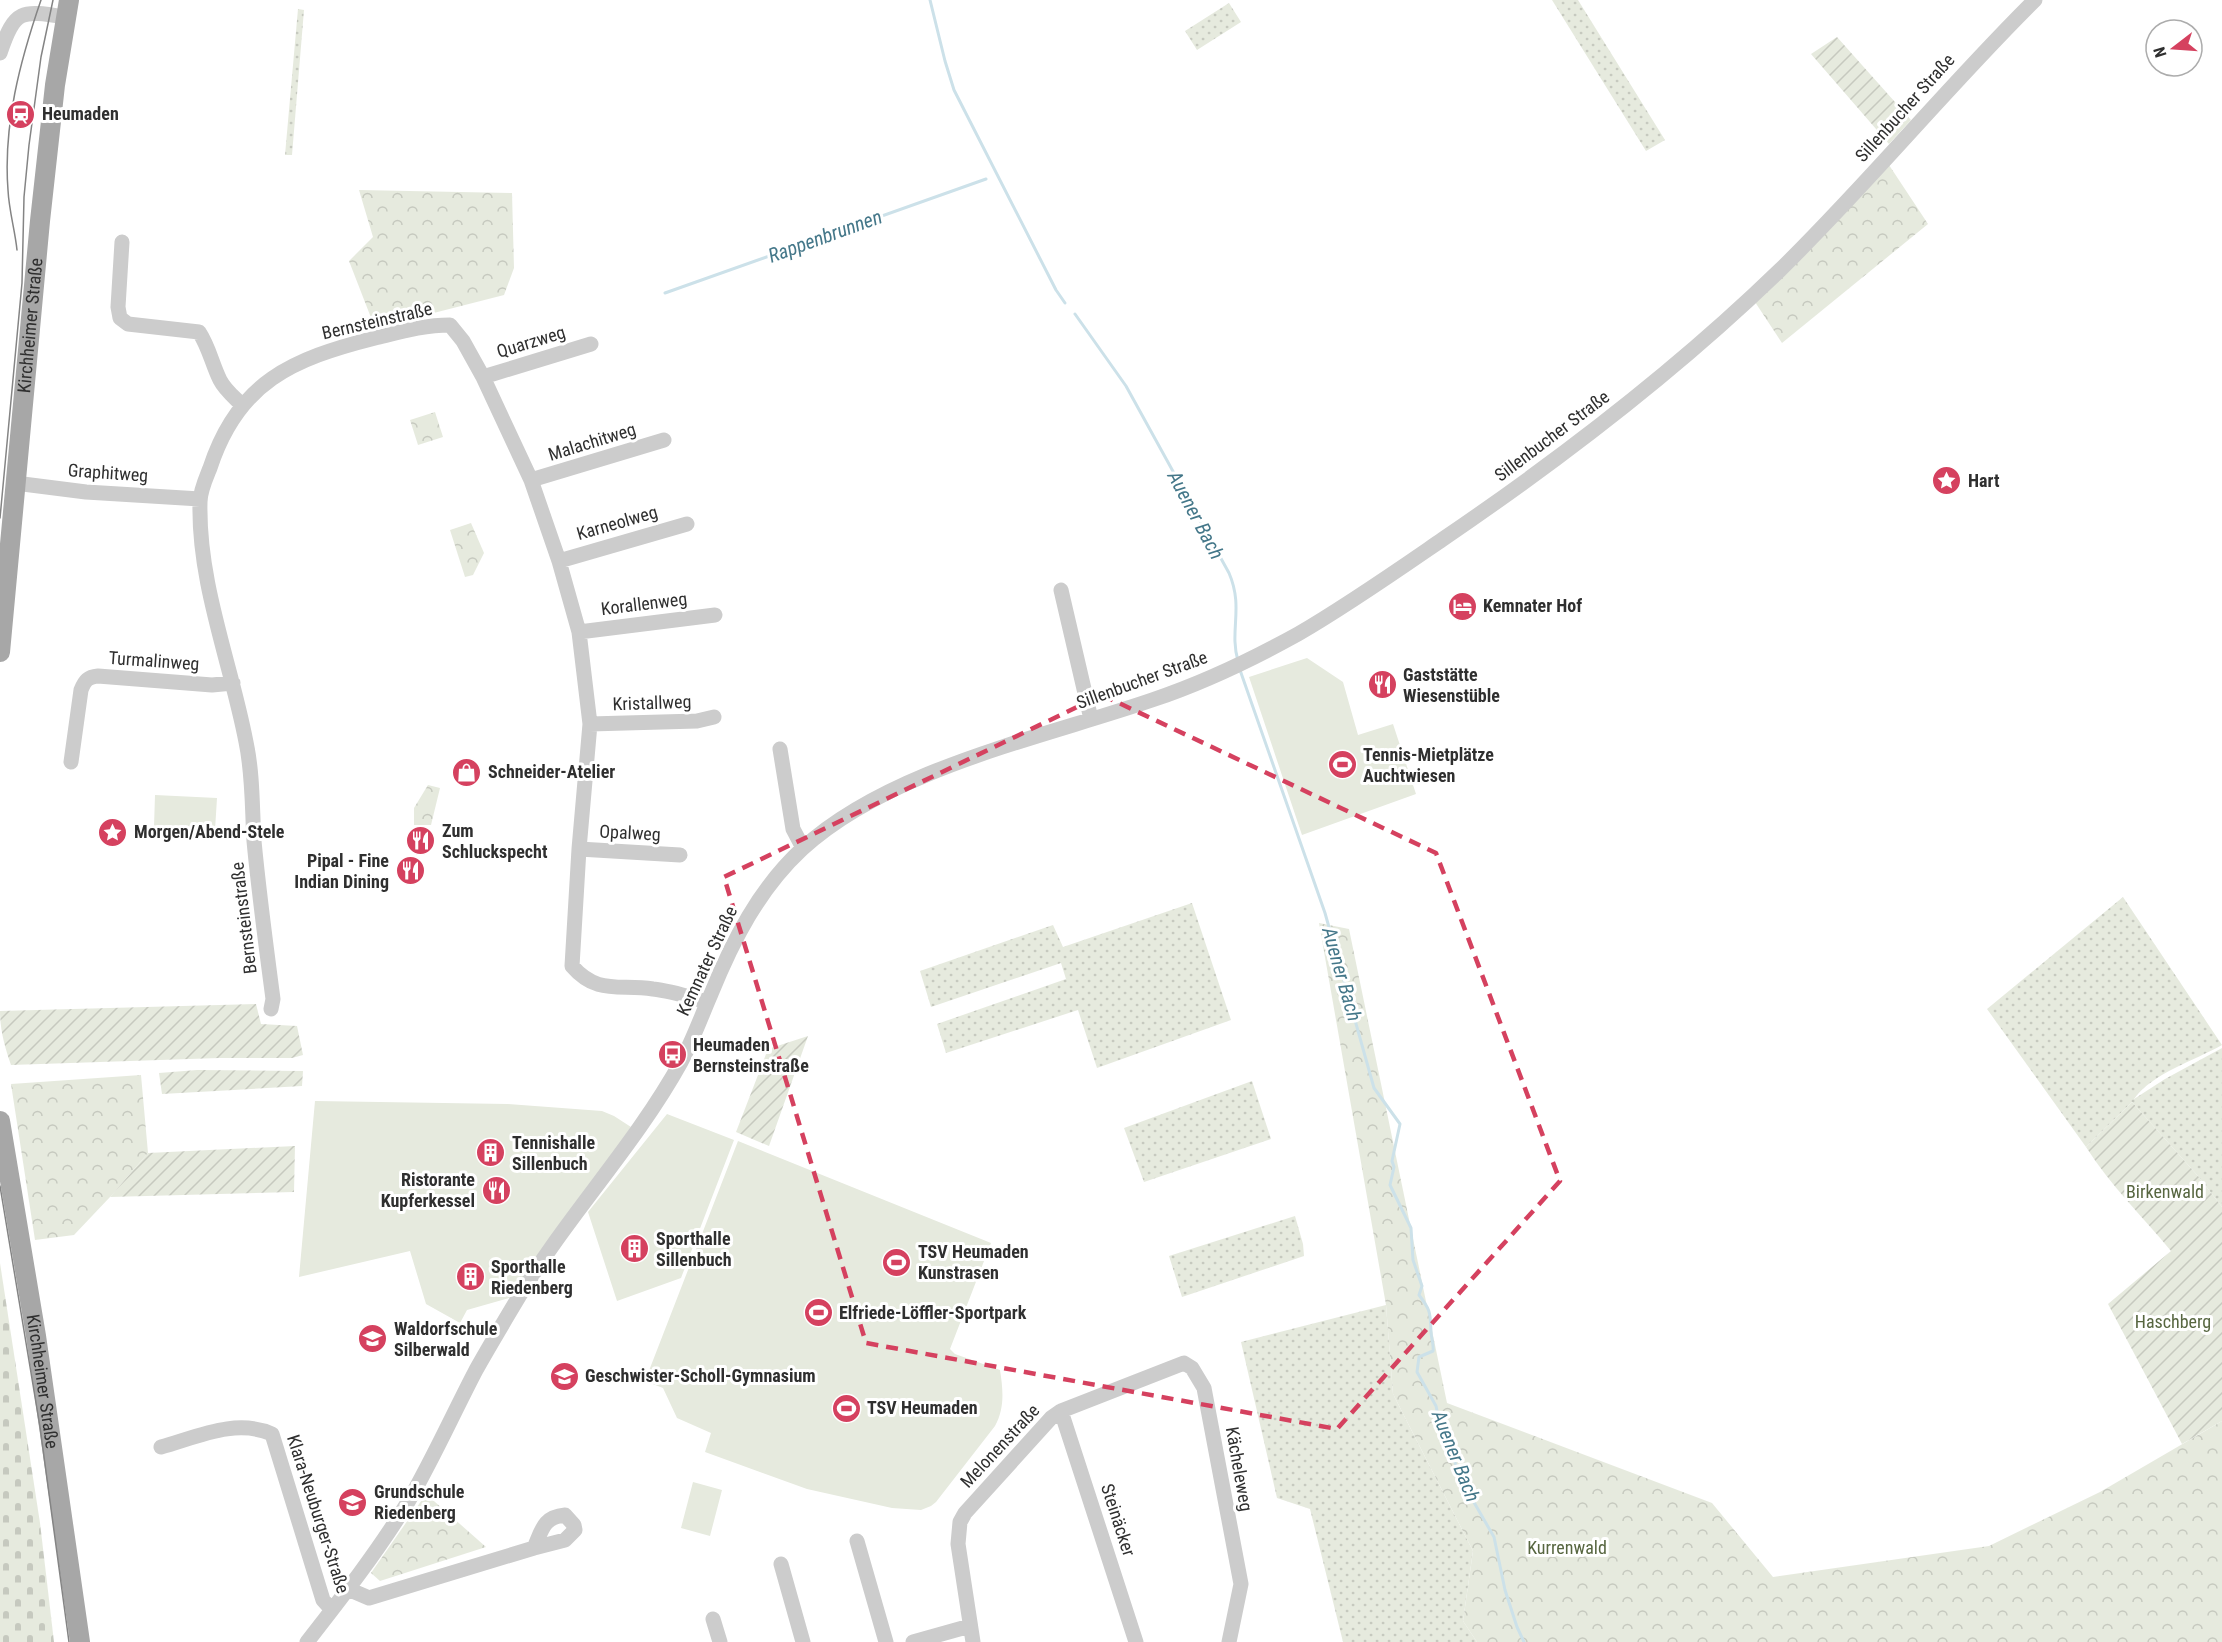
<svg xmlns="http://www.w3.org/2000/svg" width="2222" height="1642" viewBox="0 0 2222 1642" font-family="'Roboto Condensed',sans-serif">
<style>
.grass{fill:url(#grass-dots)}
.forest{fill:url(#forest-crowns)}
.cemetery{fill:url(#cemetery-stones)}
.garden{fill:url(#garden-furrows)}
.pitch{fill:#e6eade}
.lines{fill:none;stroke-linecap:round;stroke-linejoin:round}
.stream{stroke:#cce1e9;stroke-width:3}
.minor{stroke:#ccc;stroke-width:15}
.major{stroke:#a7a7a7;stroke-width:20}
.tram{stroke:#848484;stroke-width:1.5}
.marked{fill:none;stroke:#d5415f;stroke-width:4.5;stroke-dasharray:12 8;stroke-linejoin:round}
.labels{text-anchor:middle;stroke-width:6;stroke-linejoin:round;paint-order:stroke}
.street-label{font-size:18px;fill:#2f2f2f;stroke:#fff}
.poi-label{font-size:18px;font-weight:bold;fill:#2f2f2f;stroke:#fff;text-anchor:start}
.park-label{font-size:18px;fill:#576640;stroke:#fff}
.water-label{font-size:20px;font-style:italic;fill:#447789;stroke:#fff}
</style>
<defs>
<pattern id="grass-dots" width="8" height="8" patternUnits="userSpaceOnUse" patternTransform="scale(1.5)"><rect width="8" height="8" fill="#e6eade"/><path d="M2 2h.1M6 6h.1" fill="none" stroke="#c6c9bf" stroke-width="1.8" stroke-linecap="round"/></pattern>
<pattern id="forest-crowns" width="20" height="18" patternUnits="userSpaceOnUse" patternTransform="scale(1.5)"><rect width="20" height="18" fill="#e6eade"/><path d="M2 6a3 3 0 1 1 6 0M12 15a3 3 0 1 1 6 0" fill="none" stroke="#c6c9bf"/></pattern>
<pattern id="cemetery-stones" width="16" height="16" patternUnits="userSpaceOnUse" patternTransform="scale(1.5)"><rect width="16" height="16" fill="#e6eade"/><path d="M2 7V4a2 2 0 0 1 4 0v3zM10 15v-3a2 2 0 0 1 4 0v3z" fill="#c6c9bf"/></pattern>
<pattern id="garden-furrows" width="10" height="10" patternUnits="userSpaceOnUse" patternTransform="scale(1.5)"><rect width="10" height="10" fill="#e6eade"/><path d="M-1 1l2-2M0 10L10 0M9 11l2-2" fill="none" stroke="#c6c9bf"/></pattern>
</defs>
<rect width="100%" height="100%" fill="#fff"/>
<path class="grass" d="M1552,0H1578L1665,140L1646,151Z
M1229,3L1241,22L1197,50L1185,31Z
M298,9L304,10L292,155H285Z
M2123,897L2222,1045C2194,1061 2154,1072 2134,1099L2165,1079L2222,1048V1207L2198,1176L2132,1102L2086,1147L1987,1009Z
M1192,903L1231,1020L1097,1068L1078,1010L946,1053L937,1024L1066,979L1061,963L931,1007L920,971L1053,925L1063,947Z
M1252,1081L1271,1139L1144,1182L1124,1128Z
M1295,1216L1303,1244L1304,1256L1182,1297L1169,1256Z
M1386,1305L1393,1394L1473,1551L1463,1621L1477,1642H1343L1310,1509L1277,1498L1241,1342Z"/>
<path class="forest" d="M1889,165L1928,224L1782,343L1755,302Z
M359,190L512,193L514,268L504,295L375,328L349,261L373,237Z
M435,412L443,437L418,445L410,420Z
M471,523L484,553L473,575L465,577L450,530Z
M428,785L440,788L431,825H414V808Z
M1319,923L1349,929L1447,1403L1712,1503L1773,1577L1989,1546L2100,1492L2222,1421V1642H1477L1463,1621L1473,1551L1393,1394L1386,1305Z
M141,1075L148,1153L110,1197L74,1235L35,1240L11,1084Z
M426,1494L486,1547L380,1581L371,1573Z"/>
<path class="cemetery" d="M0,1263L40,1523L54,1642H0Z"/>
<path class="garden" d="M1837,37L1911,120L1889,144L1811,54Z
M256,1004L261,1024L297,1026L303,1055L292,1058H219L11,1065C5,1047 0,1031 0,1011Z
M808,1036L769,1146L736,1132L768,1049Z
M197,1070L303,1071L302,1086L162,1094L159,1073Z
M2132,1102L2198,1176L2222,1207V1421L2182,1444L2108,1304L2171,1251C2143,1217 2110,1185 2086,1147Z
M295,1146L294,1192L110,1197L148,1153Z"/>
<path class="pitch" d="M1307,658L1343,682L1358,735L1393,724L1416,794L1302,835L1249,677Z
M155,795L217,798L215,830L154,827Z
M315,1101L508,1104L602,1111L614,1116L631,1127L516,1296L467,1310L460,1323L426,1304L410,1251L299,1277Z
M667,1114L734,1140L681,1278L617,1301L588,1212Z
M738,1141L991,1243L950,1349L955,1354L1000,1370C1003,1389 1005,1408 995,1426L936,1502L931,1506L921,1510L892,1508L807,1489L705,1452L711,1433L677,1418L663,1388L645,1381Z
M693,1482L722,1490L710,1536L681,1528Z"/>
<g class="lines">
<path class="stream" d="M930,0L945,61L954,90L1056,290L1065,303
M665,293L986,179
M1075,314L1126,386L1229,573C1244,608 1229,630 1238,661
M1240,670L1325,913L1374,1088L1400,1124L1392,1161L1394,1167L1390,1185L1411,1228L1413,1260L1422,1286L1419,1295C1431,1311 1430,1312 1431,1331C1431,1338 1434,1344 1433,1351L1419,1357L1417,1372L1436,1406L1440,1425L1464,1485L1494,1537L1505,1590L1517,1627L1524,1642"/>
<path class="minor" d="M0,53C15,9 21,10 65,17
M122,242L118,307L120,318L128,324L199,332C209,347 212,364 220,380C225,390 234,397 242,405
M483,377L591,344
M531,480L664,440
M15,483L86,492L200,499
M559,561L687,524
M1061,590L1091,719
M579,632L715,615
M590,724L697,721L714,717
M780,749L793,829L803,848
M71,762L81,690C85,680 88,677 98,676L212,685L233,683
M579,849L680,855
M271,1009L273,999C266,946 259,894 254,841C252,808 253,775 246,742C231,663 198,584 200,502C200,491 206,478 210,468C238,382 292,359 375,338C400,332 424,325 450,325L463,341L483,377L531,480L559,561L579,632L590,724L579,849L572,966C597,995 619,984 653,989C672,991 689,997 707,1002
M1061,1411L1136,1642
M161,1447C197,1437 236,1418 272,1434L323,1600L332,1610
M857,1541L886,1642
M781,1564L803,1642
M348,1589L369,1598L534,1548L565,1540L575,1530L574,1525L565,1515C543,1517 542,1530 534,1548
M713,1619L720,1642
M307,1642C343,1596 378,1551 408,1502C433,1459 453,1414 476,1370C490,1345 505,1320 520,1295C569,1214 635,1145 681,1062C693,1040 701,1017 711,994C733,940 759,889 802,849C889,769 1041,738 1152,700C1203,683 1251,660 1298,634C1348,605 1395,572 1443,539C1562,458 1677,370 1780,270C1869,183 1947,87 2035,0
M913,1642L970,1626
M973,1642L958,1544L960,1522L965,1513L1051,1418L1061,1411L1184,1363L1192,1368L1204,1388L1241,1584L1229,1642"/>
<g class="major">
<path id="s1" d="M0,652L40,221L55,85L69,0"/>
<path id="s2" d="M0,1121L36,1336L80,1642"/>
</g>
<path class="tram" d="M17,250C15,230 9,211 8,190C3,125 20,61 41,0
M0,518L22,283L24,197L29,145L41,57L53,0
M0,1186L40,1427L69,1642"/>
</g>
<path class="marked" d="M1102,695L1436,853L1560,1181L1337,1429L866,1343L724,877Z"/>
<defs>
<symbol id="station-disc" viewBox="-11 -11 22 22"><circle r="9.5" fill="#d5415f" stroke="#fff"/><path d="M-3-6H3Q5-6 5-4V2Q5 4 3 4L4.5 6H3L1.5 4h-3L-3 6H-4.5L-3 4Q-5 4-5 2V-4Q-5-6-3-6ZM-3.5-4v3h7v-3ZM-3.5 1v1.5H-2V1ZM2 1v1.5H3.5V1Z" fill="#fff"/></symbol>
<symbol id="sight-disc" viewBox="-11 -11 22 22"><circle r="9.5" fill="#d5415f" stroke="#fff"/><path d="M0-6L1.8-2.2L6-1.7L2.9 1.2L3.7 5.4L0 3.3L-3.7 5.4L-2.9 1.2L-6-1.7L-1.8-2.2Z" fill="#fff"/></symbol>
<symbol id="hotel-disc" viewBox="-11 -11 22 22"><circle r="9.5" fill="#d5415f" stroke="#fff"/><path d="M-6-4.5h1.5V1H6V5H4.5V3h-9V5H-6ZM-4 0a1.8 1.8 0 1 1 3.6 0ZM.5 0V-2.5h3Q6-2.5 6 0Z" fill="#fff"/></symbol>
<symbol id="restaurant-disc" viewBox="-11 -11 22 22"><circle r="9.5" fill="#d5415f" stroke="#fff"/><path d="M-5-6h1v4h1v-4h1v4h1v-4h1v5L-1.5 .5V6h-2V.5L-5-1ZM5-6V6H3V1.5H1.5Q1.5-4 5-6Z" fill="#fff"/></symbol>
<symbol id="stadium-disc" viewBox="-11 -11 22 22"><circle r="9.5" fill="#d5415f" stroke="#fff"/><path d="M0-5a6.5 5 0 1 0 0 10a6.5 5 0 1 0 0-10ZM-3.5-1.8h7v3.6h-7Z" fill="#fff"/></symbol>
<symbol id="shop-disc" viewBox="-11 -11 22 22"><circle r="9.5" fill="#d5415f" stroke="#fff"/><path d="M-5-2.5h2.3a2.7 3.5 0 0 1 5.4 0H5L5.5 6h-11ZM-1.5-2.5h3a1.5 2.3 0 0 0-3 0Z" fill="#fff"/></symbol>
<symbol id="bus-disc" viewBox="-11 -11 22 22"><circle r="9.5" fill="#d5415f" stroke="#fff"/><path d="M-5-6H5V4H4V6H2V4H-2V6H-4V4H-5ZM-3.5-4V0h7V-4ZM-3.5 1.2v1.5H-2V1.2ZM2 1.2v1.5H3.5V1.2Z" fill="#fff"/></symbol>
<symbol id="building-disc" viewBox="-11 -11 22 22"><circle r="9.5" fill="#d5415f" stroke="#fff"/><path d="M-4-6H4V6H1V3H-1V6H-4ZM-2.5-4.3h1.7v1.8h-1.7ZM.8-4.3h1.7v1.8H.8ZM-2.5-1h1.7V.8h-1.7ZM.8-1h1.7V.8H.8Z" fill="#fff"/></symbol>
<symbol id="school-disc" viewBox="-11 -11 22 22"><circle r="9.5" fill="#d5415f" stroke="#fff"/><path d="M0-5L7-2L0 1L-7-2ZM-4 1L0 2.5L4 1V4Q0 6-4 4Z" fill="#fff"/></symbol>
</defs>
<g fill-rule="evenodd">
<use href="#station-disc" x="4" y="98" width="33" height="33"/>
<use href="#sight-disc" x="1930" y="464" width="33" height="33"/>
<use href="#hotel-disc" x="1446" y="590" width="33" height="33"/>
<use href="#restaurant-disc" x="1366" y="668" width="33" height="33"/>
<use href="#stadium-disc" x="1326" y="748" width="33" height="33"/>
<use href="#shop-disc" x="450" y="756" width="33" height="33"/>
<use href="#sight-disc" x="96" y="816" width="33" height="33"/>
<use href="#restaurant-disc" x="404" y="824" width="33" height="33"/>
<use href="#restaurant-disc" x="394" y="854" width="33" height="33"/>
<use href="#bus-disc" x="656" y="1038" width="33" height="33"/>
<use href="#building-disc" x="474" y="1136" width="33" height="33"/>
<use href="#restaurant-disc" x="480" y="1174" width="33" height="33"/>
<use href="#building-disc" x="618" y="1232" width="33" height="33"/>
<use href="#stadium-disc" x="880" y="1246" width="33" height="33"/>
<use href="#building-disc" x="454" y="1260" width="33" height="33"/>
<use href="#stadium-disc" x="802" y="1296" width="33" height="33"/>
<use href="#school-disc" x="356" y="1322" width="33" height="33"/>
<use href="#school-disc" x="548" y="1360" width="33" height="33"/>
<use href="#stadium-disc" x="830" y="1392" width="33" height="33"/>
<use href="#school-disc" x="336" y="1486" width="33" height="33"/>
</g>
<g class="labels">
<g class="street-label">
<text transform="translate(1905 108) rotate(-48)" y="6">Sillenbucher Straße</text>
<text transform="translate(377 321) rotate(-13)" y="6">Bernsteinstraße</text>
<text dy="6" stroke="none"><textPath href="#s1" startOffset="328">Kirchheimer Straße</textPath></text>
<text transform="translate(531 342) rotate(-17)" y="6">Quarzweg</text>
<text transform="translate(1552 436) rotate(-37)" y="6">Sillenbucher Straße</text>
<text transform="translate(592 442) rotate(-17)" y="6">Malachitweg</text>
<text transform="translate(108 473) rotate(4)" y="6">Graphitweg</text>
<text transform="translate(617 523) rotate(-16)" y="6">Karneolweg</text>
<text transform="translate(644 604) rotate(-7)" y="6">Korallenweg</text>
<text transform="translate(154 661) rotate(4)" y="6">Turmalinweg</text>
<text transform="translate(1142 680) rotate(-20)" y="6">Sillenbucher Straße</text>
<text transform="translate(652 703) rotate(-2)" y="6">Kristallweg</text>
<text transform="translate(630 833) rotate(3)" y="6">Opalweg</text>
<text transform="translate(244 918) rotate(-97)" y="6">Bernsteinstraße</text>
<text transform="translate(707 961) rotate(-65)" y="6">Kemnater Straße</text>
<text dy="6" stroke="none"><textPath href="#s2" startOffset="264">Kirchheimer Straße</textPath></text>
<text transform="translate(1000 1446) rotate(-47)" y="6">Melonenstraße</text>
<text transform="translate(1239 1469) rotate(80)" y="6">Kächeleweg</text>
<text transform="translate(318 1514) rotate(72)" y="6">Klara-Neuburger-Straße</text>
<text transform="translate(1118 1520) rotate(72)" y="6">Steinäcker</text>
</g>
<g class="poi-label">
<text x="42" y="120">Heumaden</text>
<text x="1968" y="487">Hart</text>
<text x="1483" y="612">Kemnater Hof</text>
<text x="1403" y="681">Gaststätte<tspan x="1403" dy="21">Wiesenstüble</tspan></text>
<text x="1363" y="761">Tennis-Mietplätze<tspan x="1363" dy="21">Auchtwiesen</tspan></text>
<text x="488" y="778">Schneider-Atelier</text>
<text x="442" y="837">Zum<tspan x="442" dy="21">Schluckspecht</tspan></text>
<text x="134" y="838">Morgen/Abend-Stele</text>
<text x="389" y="867" text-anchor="end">Pipal - Fine<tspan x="389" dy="21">Indian Dining</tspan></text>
<text x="693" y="1051">Heumaden<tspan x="693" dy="21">Bernsteinstraße</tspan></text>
<text x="512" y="1149">Tennishalle<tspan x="512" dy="21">Sillenbuch</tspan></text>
<text x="475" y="1186" text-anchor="end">Ristorante<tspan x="475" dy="21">Kupferkessel</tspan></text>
<text x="656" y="1245">Sporthalle<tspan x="656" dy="21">Sillenbuch</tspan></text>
<text x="918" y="1258">TSV Heumaden<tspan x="918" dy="21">Kunstrasen</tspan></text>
<text x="491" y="1273">Sporthalle<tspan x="491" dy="21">Riedenberg</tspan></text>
<text x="839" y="1319">Elfriede-Löffler-Sportpark</text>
<text x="394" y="1335">Waldorfschule<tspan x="394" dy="21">Silberwald</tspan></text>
<text x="585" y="1382">Geschwister-Scholl-Gymnasium</text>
<text x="867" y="1414">TSV Heumaden</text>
<text x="374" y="1498">Grundschule<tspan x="374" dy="21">Riedenberg</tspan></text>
</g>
<g class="park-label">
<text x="2165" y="1198">Birkenwald</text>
<text x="2173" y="1328">Haschberg</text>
<text x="1567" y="1554">Kurrenwald</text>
</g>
<g class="water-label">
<text transform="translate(825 236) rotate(-20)" y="7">Rappenbrunnen</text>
<text transform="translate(1196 515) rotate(62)" y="7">Auener Bach</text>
<text transform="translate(1342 974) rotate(74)" y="7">Auener Bach</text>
<text transform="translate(1456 1456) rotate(68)" y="7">Auener Bach</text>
</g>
</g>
<g transform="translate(2174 48) rotate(253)"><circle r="28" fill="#ffffff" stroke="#acacac" stroke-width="1.5"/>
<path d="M0-4.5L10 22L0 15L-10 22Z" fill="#d5415f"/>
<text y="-9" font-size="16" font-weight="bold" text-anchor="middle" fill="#2f2f2f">N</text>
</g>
</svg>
